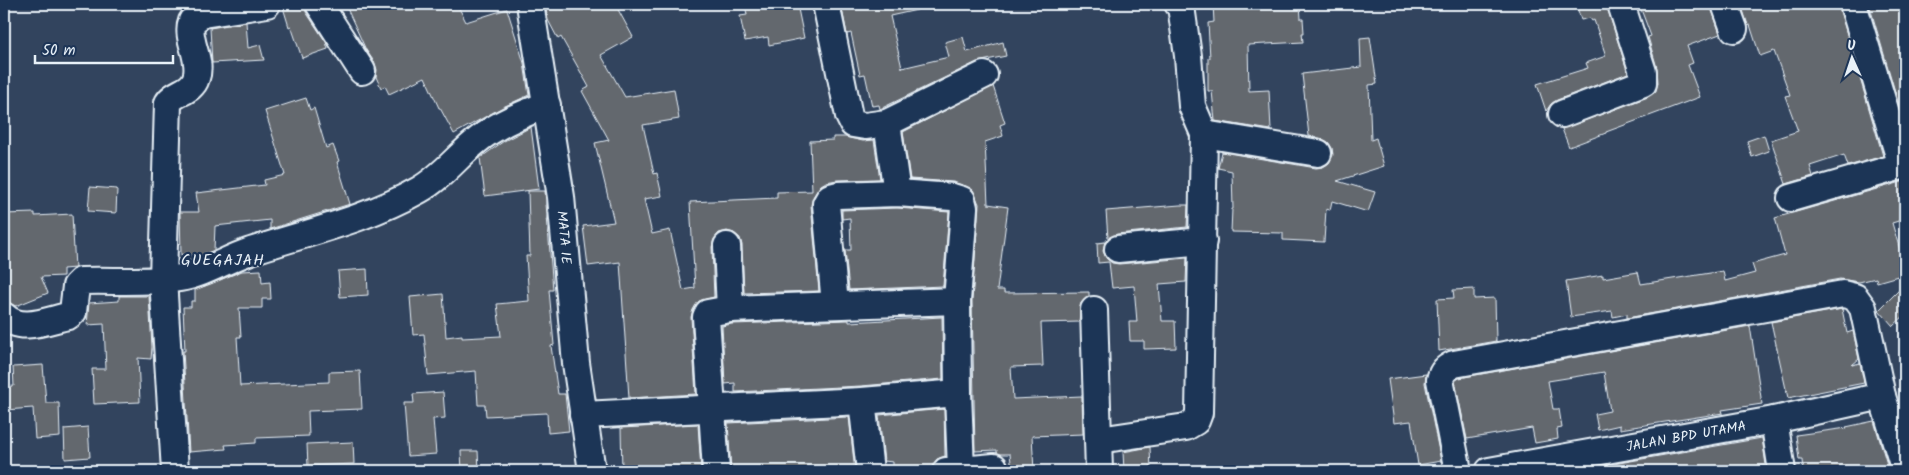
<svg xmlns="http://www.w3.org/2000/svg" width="1909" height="475" viewBox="0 0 1909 475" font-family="Kalam,sans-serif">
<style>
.building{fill:#64676e;stroke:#e8f1f8}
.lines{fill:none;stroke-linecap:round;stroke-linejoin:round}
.minor-casing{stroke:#e8f1f8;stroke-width:30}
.minor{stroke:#1d3557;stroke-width:26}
.labels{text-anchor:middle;stroke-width:4.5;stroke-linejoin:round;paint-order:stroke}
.street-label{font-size:14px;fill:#e8f1f8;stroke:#1d3557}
.quarter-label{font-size:16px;letter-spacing:1px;fill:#e8f1f8;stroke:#1d3557}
</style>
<rect width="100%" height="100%" fill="#32445e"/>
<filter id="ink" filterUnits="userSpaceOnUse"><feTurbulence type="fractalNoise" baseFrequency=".02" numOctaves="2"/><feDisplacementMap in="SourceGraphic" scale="10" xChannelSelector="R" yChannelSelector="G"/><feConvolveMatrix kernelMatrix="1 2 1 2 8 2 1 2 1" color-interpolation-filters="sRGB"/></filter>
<g filter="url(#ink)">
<path class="building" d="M282,4H304L306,12L326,42L328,49L302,58L291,26L289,27Z
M345,4H457L466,22L507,9L524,63L529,95L503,107L454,134L440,108H439L425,77L389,94L385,86L381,88L376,77L377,70L375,63L366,50Z
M545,4H615L633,37L601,55L625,97L674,89L679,119L643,125L654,174L657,173L662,196L644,199L652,234L670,230L683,290L695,288L690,202L777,198V192L812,191L810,141L833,140V137H845L863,141L874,140L880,179L837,180L826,182L821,185L813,197L811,205L819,291L744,293L742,245L740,238L734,233L727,231L719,233L714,239L712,247L714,297L699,301L693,310L691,317L696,394L629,398L620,262L588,266L583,226L614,222L595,143L609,140L582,91L589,87L561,37L558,39L548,20Z
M745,4H797L804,38L769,45L768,37L745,41L740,16L747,15Z
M841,4H917V10L890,16L902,68L949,57L945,42L963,37L967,52L1003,42L1006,56L977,62L880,109L879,105L872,106L865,74L860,75L851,33L847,34Z
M1213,4H1300L1301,19H1303L1304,33H1302L1303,42L1248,45L1249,91L1269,90L1271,130L1215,121L1212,91H1208V58H1210L1208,23L1214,22Z
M1576,4H1606L1628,73L1557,100L1551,104L1546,111L1537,84L1588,68L1586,63L1606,56L1594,20L1592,21L1590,18L1581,20Z
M1639,4H1710L1720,34L1687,46L1693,63L1688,65L1700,97L1606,132V133L1569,147L1562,129L1648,97L1656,91L1658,83L1657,68L1648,37L1651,36Z
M1741,4H1838L1883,156L1848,166L1844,155L1810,166L1813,176L1786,184L1771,140L1798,131L1785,96L1790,95L1774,51L1760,56L1750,25L1748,26Z
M1869,4H1905V125Z
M246,22L248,48L260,45L264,60L212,63L210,28Z
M1370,37L1377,84L1369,85L1371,140L1376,138L1384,166L1337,181L1375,192L1368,212L1332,201L1330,210L1326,209L1324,242L1283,240V233L1231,232L1232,209H1233L1232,171L1218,168L1222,152L1316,168L1323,167L1329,163L1333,155L1332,148L1328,142L1320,138L1309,136L1302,74L1361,67L1360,38Z
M993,86L1005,123L1000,125L1003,136L985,142L988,204L1008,207L997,290H1004V293L1089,292V296L1081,303L1079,322L1041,323L1043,366L1011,367L1013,399L1082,396L1083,434L1032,436L1034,471H1012L1010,454H1001L997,453V450L975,451L972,301L979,204L973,190L966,186L953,182L910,179L903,132Z
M306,98L310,110L314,108L326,148L333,145L339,161L337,162L350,204L270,229V220L215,226L214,250L198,257V255H181L180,212H199L196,193L265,185L264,180L285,175L265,111Z
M531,127L539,189L485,196L480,158L504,141Z
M1764,135L1769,151L1752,157L1747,141Z
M1905,181V219L1892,223L1900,250L1905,248V274L1877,282L1876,278L1859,282L1840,279L1627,318V314L1613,317L1612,311L1571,317L1566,281L1603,275V278L1638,272L1641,284L1723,271L1725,281L1755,273L1752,264L1785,255L1775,218Z
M90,187L117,189L116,213L88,211Z
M528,191H545L553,290H549L554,345L551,346L558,394H565L569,431L548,433L547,413L486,416L485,405H478L476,371L428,375L424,334L413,335L410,297L443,294L446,337L462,335V338L501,336L497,304L529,301L526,256H530Z
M1180,205H1188L1187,227L1117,234L1108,238L1106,211Z
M897,208L949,212L943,286L849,290L845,250H851L850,218L842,219V210Z
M35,213V216L72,214L75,268L63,269V276L41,277L48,293L16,306L4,301V214Z
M1105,242L1103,251L1106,258L1112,263L1119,264L1187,258L1186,282L1159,284L1162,321H1175L1176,348L1144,349V341H1130L1129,322H1137L1134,286L1112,288L1109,262L1098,263L1097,243Z
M367,269L368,295L340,297L338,271Z
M261,270L262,283L270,282L271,299H262V308H239L241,337H237L240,386L329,382V372L360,371L362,409L308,411L309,436L256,438V443L225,445L226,449L189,452L183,351H185L183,307H191V301H195V290L242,271Z
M1905,284V315L1893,326L1879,310Z
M1474,289V299L1495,298L1496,341L1439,351L1437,299L1454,298L1453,290Z
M119,296H149L152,347L151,359L138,358L140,402L94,404L92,369H106L104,324L87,325L89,303L119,301Z
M1842,309L1847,333L1853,331L1859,359L1852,365L1860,363L1864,383L1788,398L1771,322Z
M942,317L943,379L861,386L735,392V383L725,384L722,326L732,324L849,320V322Z
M1750,326L1762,404L1722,410L1723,413L1620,429V425L1598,430L1595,414L1610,411L1604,372L1548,381L1553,409H1559L1562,428L1557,429L1558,439L1535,443L1532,428L1467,439L1455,381L1459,378Z
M43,365L46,403H59L60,437L35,439L33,408L5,410L4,387L14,386L13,367Z
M1426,374L1425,383L1441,461L1418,465L1411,421L1394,423L1388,379Z
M443,392L445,418L433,419L436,454L408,456L404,403H414L413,394Z
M944,409L945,456L937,459L932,468L893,470V462L884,461L879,415Z
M849,417L855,471H731L728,423Z
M1874,421L1889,471H1803L1802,460H1799L1796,435L1847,428L1846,427Z
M698,424L701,471H622L621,428Z
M88,427L90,457L65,459L64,429Z
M1762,438L1766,465L1756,467V471H1603L1602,466Z
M353,442L354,464L308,466L307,444Z
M1150,447L1151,471H1124L1123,452Z
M461,451H478L479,471H462Z"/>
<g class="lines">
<defs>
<g id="minor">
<path d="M319,4L362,71"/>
<path id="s1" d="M530,4L561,197L576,363L592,471"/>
<path d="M826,4L849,116L853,124L865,126L887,123L984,75"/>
<path d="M1725,4L1734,29"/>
<path d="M1853,4L1902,166"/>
<path d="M1562,114L1643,83V72L1621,4"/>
<path d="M887,123L897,193"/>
<path d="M1204,134L1318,153"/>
<path d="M1791,198L1905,165"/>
<path d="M727,246L730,309"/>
<path d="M1118,249L1203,241"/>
<path d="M835,305L826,204L830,197L838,195L897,193L952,197L962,200L964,208L957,301"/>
<path d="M1094,310L1099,471"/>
<path d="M4,316C21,333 48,320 68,316L73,312L76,286L81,281C114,280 148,283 180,278C204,274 225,260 248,252C305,233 366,220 419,190C446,175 463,148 489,132C507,120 527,112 547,105"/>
<path d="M862,401L870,471"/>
<path d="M583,415L862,401L958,393"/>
<path d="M1774,420L1782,471"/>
<path d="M1099,440L1186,427L1196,421L1199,413L1204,134L1192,106L1188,56L1181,6L1178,4"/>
<path d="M961,470L994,467"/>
<path d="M175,471L163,279L168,103C174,92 192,92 196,78C203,59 185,39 192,21L203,14L267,4"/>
<path d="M716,471L706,317L708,313L730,309L957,301L958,393L961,470L946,471"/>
<path d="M1458,471L1440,380C1442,371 1446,368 1454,364L1843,294L1855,297L1863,308L1882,396L1905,471"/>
<path id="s2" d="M1489,471L1774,420L1882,396"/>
</g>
</defs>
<use href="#minor" class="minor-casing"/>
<use href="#minor" class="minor"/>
</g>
</g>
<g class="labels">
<g class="street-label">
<text dy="5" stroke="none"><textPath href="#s1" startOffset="236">MATA IE</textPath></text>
<text dy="5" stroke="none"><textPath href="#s2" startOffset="200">JALAN BPD UTAMA</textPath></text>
</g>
<g class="quarter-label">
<text x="223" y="265">GUEGAJAH</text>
</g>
</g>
<rect width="1909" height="475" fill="none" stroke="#1d3557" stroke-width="20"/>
<rect x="10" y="10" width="1889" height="455" fill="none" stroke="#e8f1f8" stroke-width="2" filter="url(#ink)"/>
<g transform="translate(1852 58) rotate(357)" stroke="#1d3557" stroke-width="4" paint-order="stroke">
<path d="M0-4L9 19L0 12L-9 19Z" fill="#e8f1f8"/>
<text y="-8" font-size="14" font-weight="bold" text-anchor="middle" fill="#e8f1f8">U</text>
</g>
<path d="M35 55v8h138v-8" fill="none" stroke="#e8f1f8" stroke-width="2.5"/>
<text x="42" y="55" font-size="15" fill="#e8f1f8" stroke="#1d3557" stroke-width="4" paint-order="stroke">50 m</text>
</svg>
